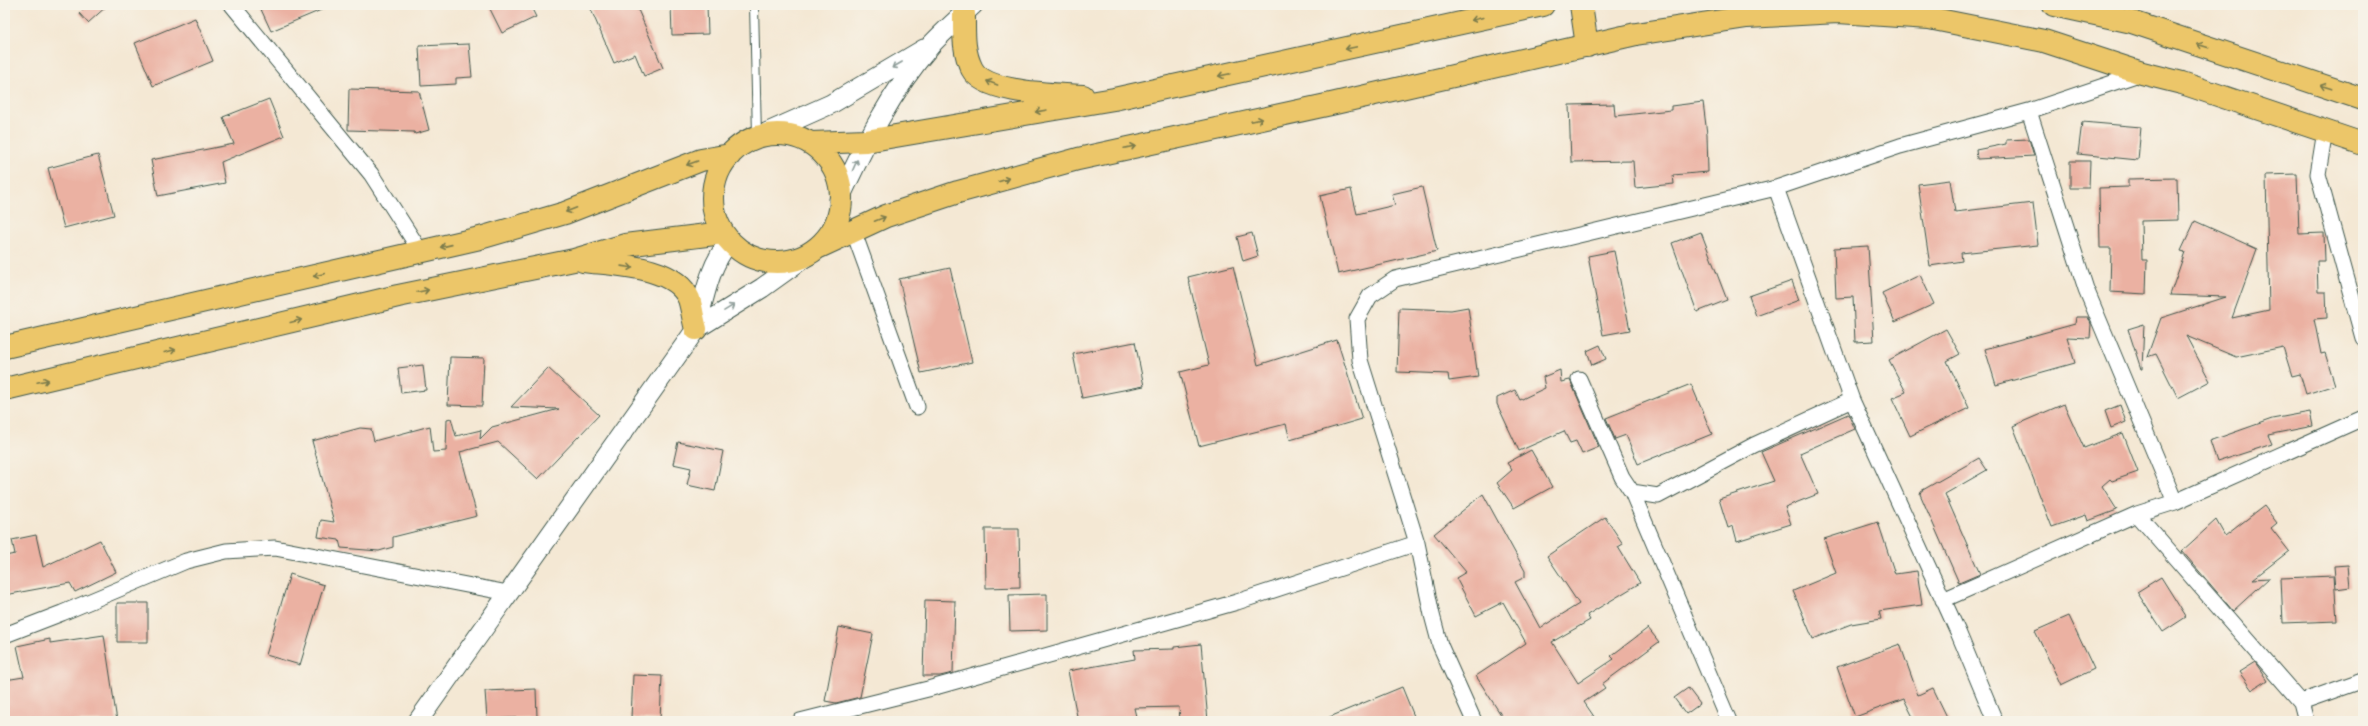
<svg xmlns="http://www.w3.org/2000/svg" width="2368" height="726" viewBox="0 0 2368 726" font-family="'EB Garamond',serif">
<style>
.building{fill:#ebb1a2}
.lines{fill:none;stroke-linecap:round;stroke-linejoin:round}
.service-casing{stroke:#3f574c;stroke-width:10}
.minor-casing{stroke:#3f574c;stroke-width:17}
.tertiary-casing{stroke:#3f574c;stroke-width:21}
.primary-casing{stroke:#3f574c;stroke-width:24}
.service{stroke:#fff;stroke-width:8}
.minor{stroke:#fff;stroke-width:15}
.tertiary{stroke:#fff;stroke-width:19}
.primary{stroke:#ecc669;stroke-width:22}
.oneway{stroke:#7b7b4c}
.oneway2{stroke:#8f9e9a}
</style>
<rect width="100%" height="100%" fill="#f7f3e8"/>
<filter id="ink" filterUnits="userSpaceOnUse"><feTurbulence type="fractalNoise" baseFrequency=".025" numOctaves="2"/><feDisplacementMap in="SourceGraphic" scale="8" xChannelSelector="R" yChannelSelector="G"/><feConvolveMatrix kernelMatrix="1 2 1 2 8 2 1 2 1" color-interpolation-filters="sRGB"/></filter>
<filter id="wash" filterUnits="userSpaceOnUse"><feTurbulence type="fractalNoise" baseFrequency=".012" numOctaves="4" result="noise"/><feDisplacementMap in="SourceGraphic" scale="16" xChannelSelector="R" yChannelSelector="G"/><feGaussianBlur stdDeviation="0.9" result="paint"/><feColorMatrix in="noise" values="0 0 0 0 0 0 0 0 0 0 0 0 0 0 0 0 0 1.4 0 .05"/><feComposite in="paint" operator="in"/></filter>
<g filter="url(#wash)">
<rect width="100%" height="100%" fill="#f4e8d4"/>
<g id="blocks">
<path class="building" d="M87,5H108L88,23L79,13Z
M259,5H333L271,31Z
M488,5H530L536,17L502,33Z
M589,5H636L663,68L644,76L635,54L614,63Z
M671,5H707L708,34L672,35Z
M195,18L213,61L153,86L135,43Z
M469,44L472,77L456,78V84L421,86L419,46Z
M349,89L419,91L429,130L415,134L414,132L348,130Z
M269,99L284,136L221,162L225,183L158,196L151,160L234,144L223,117Z
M1703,102L1707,134L1708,172L1673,175L1674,184L1635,188L1633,161L1571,162L1569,105L1614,104L1615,116L1671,110V106Z
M2082,122L2141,127L2138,160L2078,154Z
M2029,139L2034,156L1977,159L1976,150L2006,144V140Z
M98,155L114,215L64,228L48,168Z
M2070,161H2090L2089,188H2070Z
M2297,174L2299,234L2324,233L2325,261H2317L2318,292H2326L2327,318L2314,319L2321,354L2325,353L2335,385L2306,394L2300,374L2292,376L2283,347L2236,357L2186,336L2210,381L2178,398L2156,354L2147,357L2161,318L2226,297L2170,295L2185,252L2181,251L2195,221L2257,249L2232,318L2269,310L2266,175Z
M2177,178L2178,220L2141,221L2142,260H2147L2146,294L2110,292L2111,248H2100L2099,188L2128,187V179Z
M1950,180L1955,212L2033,203L2038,245L1961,253L1962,261L1930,266L1918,184Z
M1422,187L1437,251L1338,274L1320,196L1351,189L1357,214L1395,205L1392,194Z
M1701,232L1727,300L1697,312L1672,243Z
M1252,233L1258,256L1243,261L1237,237Z
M1868,246L1874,341L1855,342L1853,297L1836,298L1834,248Z
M1614,251L1630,330L1603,335L1588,256Z
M1233,266L1258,365L1337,340L1362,419L1290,440L1286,424L1199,446L1180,372L1209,365L1188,277Z
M950,268L972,362L921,373L899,279Z
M1920,275L1934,304L1895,322L1882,293Z
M1792,281L1799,300L1756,316L1749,296Z
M1468,307L1478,377L1449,381L1448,374L1397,372L1399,308L1451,310Z
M2076,317H2088L2091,324L2090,338L2067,337L2075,363L1996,385L1985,349L2075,324Z
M2144,324L2142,369H2141L2128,329Z
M1946,329L1960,354L1947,361L1969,408L1910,436L1892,398L1906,392L1889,360Z
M1135,342L1144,386L1082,398L1073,354Z
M1600,345L1606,359L1592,365L1587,351Z
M450,357L484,358L482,406L448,405Z
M423,365L426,390L401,393L398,368Z
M548,368L599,415L538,479L498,442L460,452L477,516L393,537V547L379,551L341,548L339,540L318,537L321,520L334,522L312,441L360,428L371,429L374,441L430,426L433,452L446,451L447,419L451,418L456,436L481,430L480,439L492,427L559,409L511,407Z
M1560,370L1561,382L1570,380L1599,447L1582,454L1576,441L1570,443L1564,431L1519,451L1497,404V398L1515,390L1520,400L1545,388L1543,377Z
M1691,384L1712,434L1638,464L1626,435L1615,439L1606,418Z
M2064,404L2084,448L2123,433L2138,472L2112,481L2110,479L2102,486L2117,510L2088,521L2086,515L2052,527L2013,426Z
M2120,405L2126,422L2111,428L2105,411Z
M2310,412L2313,426L2268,435L2272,444L2217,462L2210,441L2272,419Z
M1848,414L1855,429L1800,453L1818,494L1785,507L1791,524L1737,541L1733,526L1728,528L1719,499L1774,481L1761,452Z
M678,442L723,451L715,491L687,485L691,468L673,464Z
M1531,450L1552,487L1514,508L1497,483L1512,470L1507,463Z
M1979,458L1987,470L1945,494L1980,574L1959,583L1920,494L1921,491Z
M1483,494L1525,571V577L1515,582L1540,628L1579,604L1547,556L1605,517L1623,544L1618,547L1640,583L1587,615L1590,620L1552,642L1578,683L1614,659L1611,656L1648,628L1659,642L1602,684L1605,688L1584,702L1597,721H1505L1476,676L1526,643L1503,602L1476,616L1456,578L1466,572L1434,534Z
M2264,506L2277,523L2271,528L2289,551L2253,579L2269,578L2233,611L2182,551L2216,520L2225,536Z
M1878,522L1895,574L1917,571L1922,605L1879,611L1881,619L1851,624L1813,639L1793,591L1836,573L1824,539Z
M985,529H1019L1020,587L986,588Z
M36,535L43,567L100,540L116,572L75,592L70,583L5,595V556L15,554L12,540Z
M2348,565L2350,587L2336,589L2334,566Z
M290,574L324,585L300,665L266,655Z
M2334,576L2337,621L2283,623L2281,578Z
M2161,577L2186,617L2163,632L2137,592Z
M1047,594V630L1010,631L1009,595Z
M925,600L955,601L953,673L940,676H923Z
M117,603H148V642H117Z
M2069,616L2094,669L2061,685L2035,631Z
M839,627L873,634L860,697L836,703L825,701Z
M104,635L117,721H5V680L24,677L17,646L50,639V643Z
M1201,644L1208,721H1180L1179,707L1134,708L1137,721H1078L1068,671L1135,659L1134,650L1174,649V647Z
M1900,644L1918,695L1933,688L1949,721H1915L1904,699L1855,717L1837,667Z
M2255,662L2267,680L2252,690L2239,672Z
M633,675L662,676L660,720L631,718Z
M1402,687L1416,721H1320Z
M1688,688L1700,704L1686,714L1674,698Z
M536,689L537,717L487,719L485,691Z"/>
</g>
</g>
<g filter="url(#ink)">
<use href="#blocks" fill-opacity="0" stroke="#3f574c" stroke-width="1"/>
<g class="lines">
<defs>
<path id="service" d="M754,5L757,136"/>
<path id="minor" d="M232,5L371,174L421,252
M2029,111L2086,289L2175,502
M2325,131L2318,174L2363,338
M1776,188L1852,400L1958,632L1995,721
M853,230L917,407
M1579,379L1622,477L1632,492L1658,496L1754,445L1852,400
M1632,492L1729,721
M2137,514L2301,702L2306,721
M1943,600L2137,514L2175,502L2363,418
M5,635L62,613L186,561L226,551L275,548L508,593
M2301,702L2363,680
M800,721L928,689L1237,602L1417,543
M1474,721L1440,645L1432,615L1417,543L1360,360L1357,319L1370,296L1395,279L1776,188L1900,146L2029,111L2142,73"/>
<path id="tertiary" d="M757,137L831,104L924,49
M839,200C864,146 891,91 931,45C944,31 959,18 973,5
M696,329L762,288L808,255
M418,721L696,329C704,299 709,266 729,242"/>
<path id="primary" d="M1581,5L1587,46
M2054,5L2132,22L2363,99
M964,14C964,33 963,52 972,69C985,94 1056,94 1083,96
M713 198a64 64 0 1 1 128 0a64 64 0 1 1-128 0Z
M811,143L866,141L1114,99L1543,5
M819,247L886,216L958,192L1078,159L1331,104L1636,34L1747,17L1838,12L1929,18L2044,41L2142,73L2182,83L2363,144
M583,261C614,265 675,265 689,299C692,308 693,319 696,329
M5,347L480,238L565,213L701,160L730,155
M5,389L398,296L574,260L625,245L723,233"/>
</defs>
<use href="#service" class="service-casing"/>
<use href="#minor" class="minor-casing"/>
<use href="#tertiary" class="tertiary-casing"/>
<use href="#primary" class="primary-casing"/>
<use href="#service" class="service"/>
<use href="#minor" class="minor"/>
<use href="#tertiary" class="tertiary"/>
<use href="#primary" class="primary"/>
</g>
<defs><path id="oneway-shaft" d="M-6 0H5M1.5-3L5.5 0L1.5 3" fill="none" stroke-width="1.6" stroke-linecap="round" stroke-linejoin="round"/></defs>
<g class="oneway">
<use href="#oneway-shaft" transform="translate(1477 19) rotate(166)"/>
<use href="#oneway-shaft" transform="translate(2203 46) rotate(-162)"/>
<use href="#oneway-shaft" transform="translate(1351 48) rotate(168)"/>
<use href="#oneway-shaft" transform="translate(1224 75) rotate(168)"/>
<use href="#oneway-shaft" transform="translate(992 83) rotate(-160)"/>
<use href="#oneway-shaft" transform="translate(2326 87) rotate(-162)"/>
<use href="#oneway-shaft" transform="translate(1041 111) rotate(170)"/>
<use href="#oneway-shaft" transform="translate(1257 120) rotate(-12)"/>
<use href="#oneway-shaft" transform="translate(1130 147) rotate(-12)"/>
<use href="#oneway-shaft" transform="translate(692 163) rotate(160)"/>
<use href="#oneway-shaft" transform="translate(1004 180) rotate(-16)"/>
<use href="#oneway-shaft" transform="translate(571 210) rotate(159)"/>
<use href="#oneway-shaft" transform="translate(880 219) rotate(-22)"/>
<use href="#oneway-shaft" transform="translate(446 246) rotate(167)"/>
<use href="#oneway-shaft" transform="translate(627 267) rotate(8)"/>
<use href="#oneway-shaft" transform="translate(319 275) rotate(167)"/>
<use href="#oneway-shaft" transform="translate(423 291) rotate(-12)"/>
<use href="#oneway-shaft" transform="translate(296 321) rotate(-14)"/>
<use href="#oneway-shaft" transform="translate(170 351) rotate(-14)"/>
<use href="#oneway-shaft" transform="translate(43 381) rotate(-12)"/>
</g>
<g class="oneway2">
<use href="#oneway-shaft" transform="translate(897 65) rotate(150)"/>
<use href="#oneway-shaft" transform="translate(855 165) rotate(-66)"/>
<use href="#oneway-shaft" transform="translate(729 308) rotate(-32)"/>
</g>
</g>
<rect width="2368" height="726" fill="none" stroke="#f7f3e8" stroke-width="20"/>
</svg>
